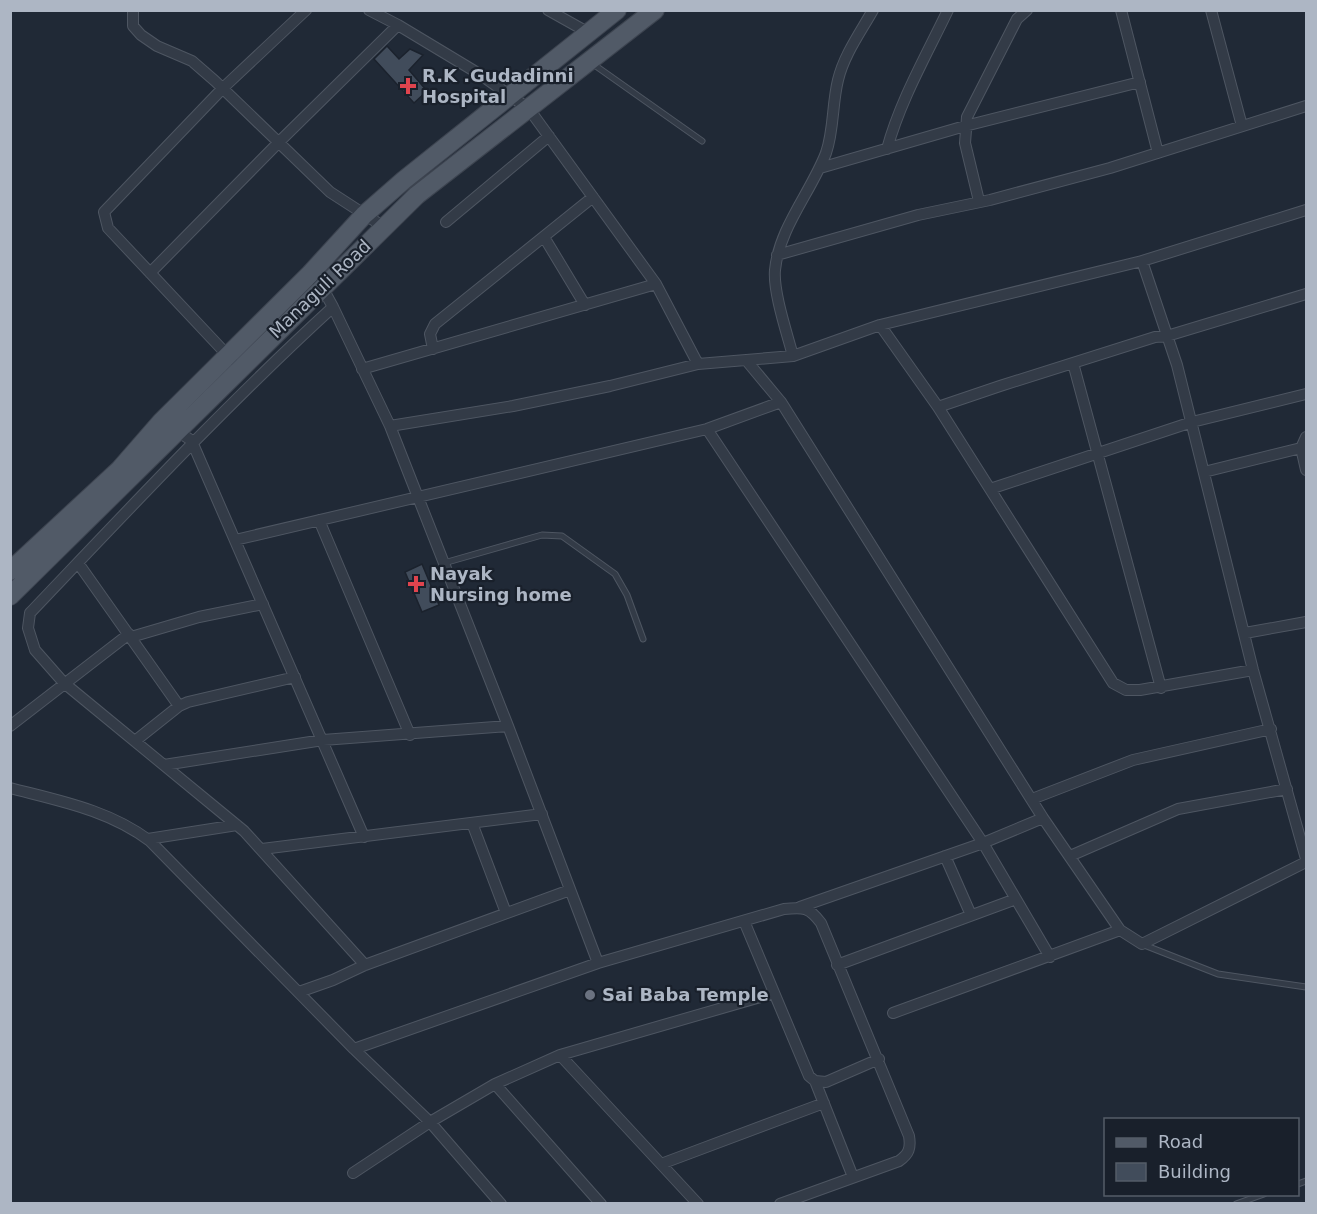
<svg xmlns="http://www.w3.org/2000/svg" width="1317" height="1214" viewBox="0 0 1317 1214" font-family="'DejaVu Sans',sans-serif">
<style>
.building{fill:#414c5b;stroke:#1b222d;stroke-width:1.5}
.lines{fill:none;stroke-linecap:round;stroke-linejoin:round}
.lane-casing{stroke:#4e5662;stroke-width:7}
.street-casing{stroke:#4e5662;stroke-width:12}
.primary-casing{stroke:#3d4450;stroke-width:20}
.lane{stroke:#333b47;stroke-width:5}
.street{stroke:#333b47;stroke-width:10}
.primary{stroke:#515a67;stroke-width:18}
.health-dot{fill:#e0444e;stroke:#19202b;stroke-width:2}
.worship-dot{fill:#6b7280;stroke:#19202b;stroke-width:2}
.labels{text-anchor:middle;stroke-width:4.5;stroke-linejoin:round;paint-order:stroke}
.poi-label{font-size:18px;font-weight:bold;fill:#adb6c4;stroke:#19202b;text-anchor:start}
.street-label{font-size:18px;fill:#adb6c4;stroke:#19202b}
</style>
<rect width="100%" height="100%" fill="#202936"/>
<path class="building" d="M387,46L399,59L410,49L423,55L409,70L427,91L414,103L374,59Z
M422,564L439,605L422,612L405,572Z"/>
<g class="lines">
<defs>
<path id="lane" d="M593,64L702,141
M444,563L542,535L562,536L615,574L627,595L643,639
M1144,945L1218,974L1306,987
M1298,1184L1306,1181
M1236,1204L1264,1194"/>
<path id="street" d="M133,10V26L141,35L157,46L192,61L215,81L330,192L384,227
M369,10L398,25L481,75L529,109L656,284L698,364
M548,10L589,33
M1121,10L1158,153
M1211,10L1242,126
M887,149C900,101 926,56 948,10
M820,168L965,126L1140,82
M979,201L965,143L967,117L1017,19L1027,10
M446,222L549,136
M544,237L585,305
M777,255L918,215L990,200L1110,168L1306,106
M1142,261L1177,365L1253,670L1306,859
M150,273L279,142L398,25
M310,274L322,287L333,307L390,426L508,726L598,963L354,1049L430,1122L501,1204
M333,307C227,404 129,509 30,613L28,628L35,650L64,683L244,831L365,965
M880,325L938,407L1113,683L1126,690H1140L1253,670
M433,349L430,334L435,324L593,197
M793,356C787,333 773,292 775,270C779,228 811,192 826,153C834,130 832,104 838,80C844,55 860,33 873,10
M232,360L108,228L104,212L223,88L306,10
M746,360L781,402L1043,818L1120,930L1142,944L1306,862
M1073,363L1161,688
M362,369L656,284
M938,407L1000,386L1155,337L1167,336L1306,294
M390,426L513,406L610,386L698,364L793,356L880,325L1142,261L1306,210
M707,429L983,843L1043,818
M177,431L194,442L193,444L364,837
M1301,448L1306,470
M1204,472L1301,448L1306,437
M990,489L1192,422L1306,394
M319,520L410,735
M235,540L707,429L781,402
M78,563L179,706
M1245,633L1306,622
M131,637L199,617L263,604
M10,726L129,634
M135,741L179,706L188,702L295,677
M164,765L323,740L508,726
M10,788C60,801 109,810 150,841L354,1049
M1032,799L1133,760L1271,729
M472,823L506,913
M148,839L237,825
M262,849L542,814
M945,856L971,915
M1070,856L1178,809L1287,789
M800,907L983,843L1050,957
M744,921L809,1076L815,1081L826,1082L879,1059
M598,963L784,909C804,907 809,907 821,923L909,1136C911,1148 909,1154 899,1161L780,1204
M837,965L1016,899
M299,992L333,980L365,965L570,890
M893,1013L1120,930
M560,1055L698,1204
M815,1081L853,1177
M495,1084L601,1204
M661,1164L824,1103
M353,1173L430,1122L495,1084L560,1055L774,993"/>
<path id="primary" d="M10,571L120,469L161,422L310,274L364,215L404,180L617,10
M10,596L417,195L655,10"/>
</defs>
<use href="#lane" class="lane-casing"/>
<use href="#street" class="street-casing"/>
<use href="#primary" class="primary-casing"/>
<use href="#lane" class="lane"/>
<use href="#street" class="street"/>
<use href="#primary" class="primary"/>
</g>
<g class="health-dot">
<path d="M405 77h6v6h6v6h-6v6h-6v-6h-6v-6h6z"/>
<path d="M413 575h6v6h6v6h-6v6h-6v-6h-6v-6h6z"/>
</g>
<circle class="worship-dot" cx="590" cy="995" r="6"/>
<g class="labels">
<g class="poi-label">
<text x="422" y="82">R.K .Gudadinni<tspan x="422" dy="21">Hospital</tspan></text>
<text x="430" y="580">Nayak<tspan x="430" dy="21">Nursing home</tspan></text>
<text x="602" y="1001">Sai Baba Temple</text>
</g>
<g class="street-label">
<text transform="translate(320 289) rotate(-44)" y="6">Managuli Road</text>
</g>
</g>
<rect width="1317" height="1214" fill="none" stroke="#adb6c4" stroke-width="24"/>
<rect x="1104" y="1118" width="195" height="78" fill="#19202b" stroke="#545c68" stroke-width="1.5"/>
<rect x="1116" y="1138" width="30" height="9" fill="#515a67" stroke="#545c68" stroke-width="1.5"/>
<text x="1158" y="1148" font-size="18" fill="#adb6c4">Road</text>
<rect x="1116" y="1163" width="30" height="18" fill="#414c5b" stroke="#545c68" stroke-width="1.5"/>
<text x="1158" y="1178" font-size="18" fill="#adb6c4">Building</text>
</svg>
